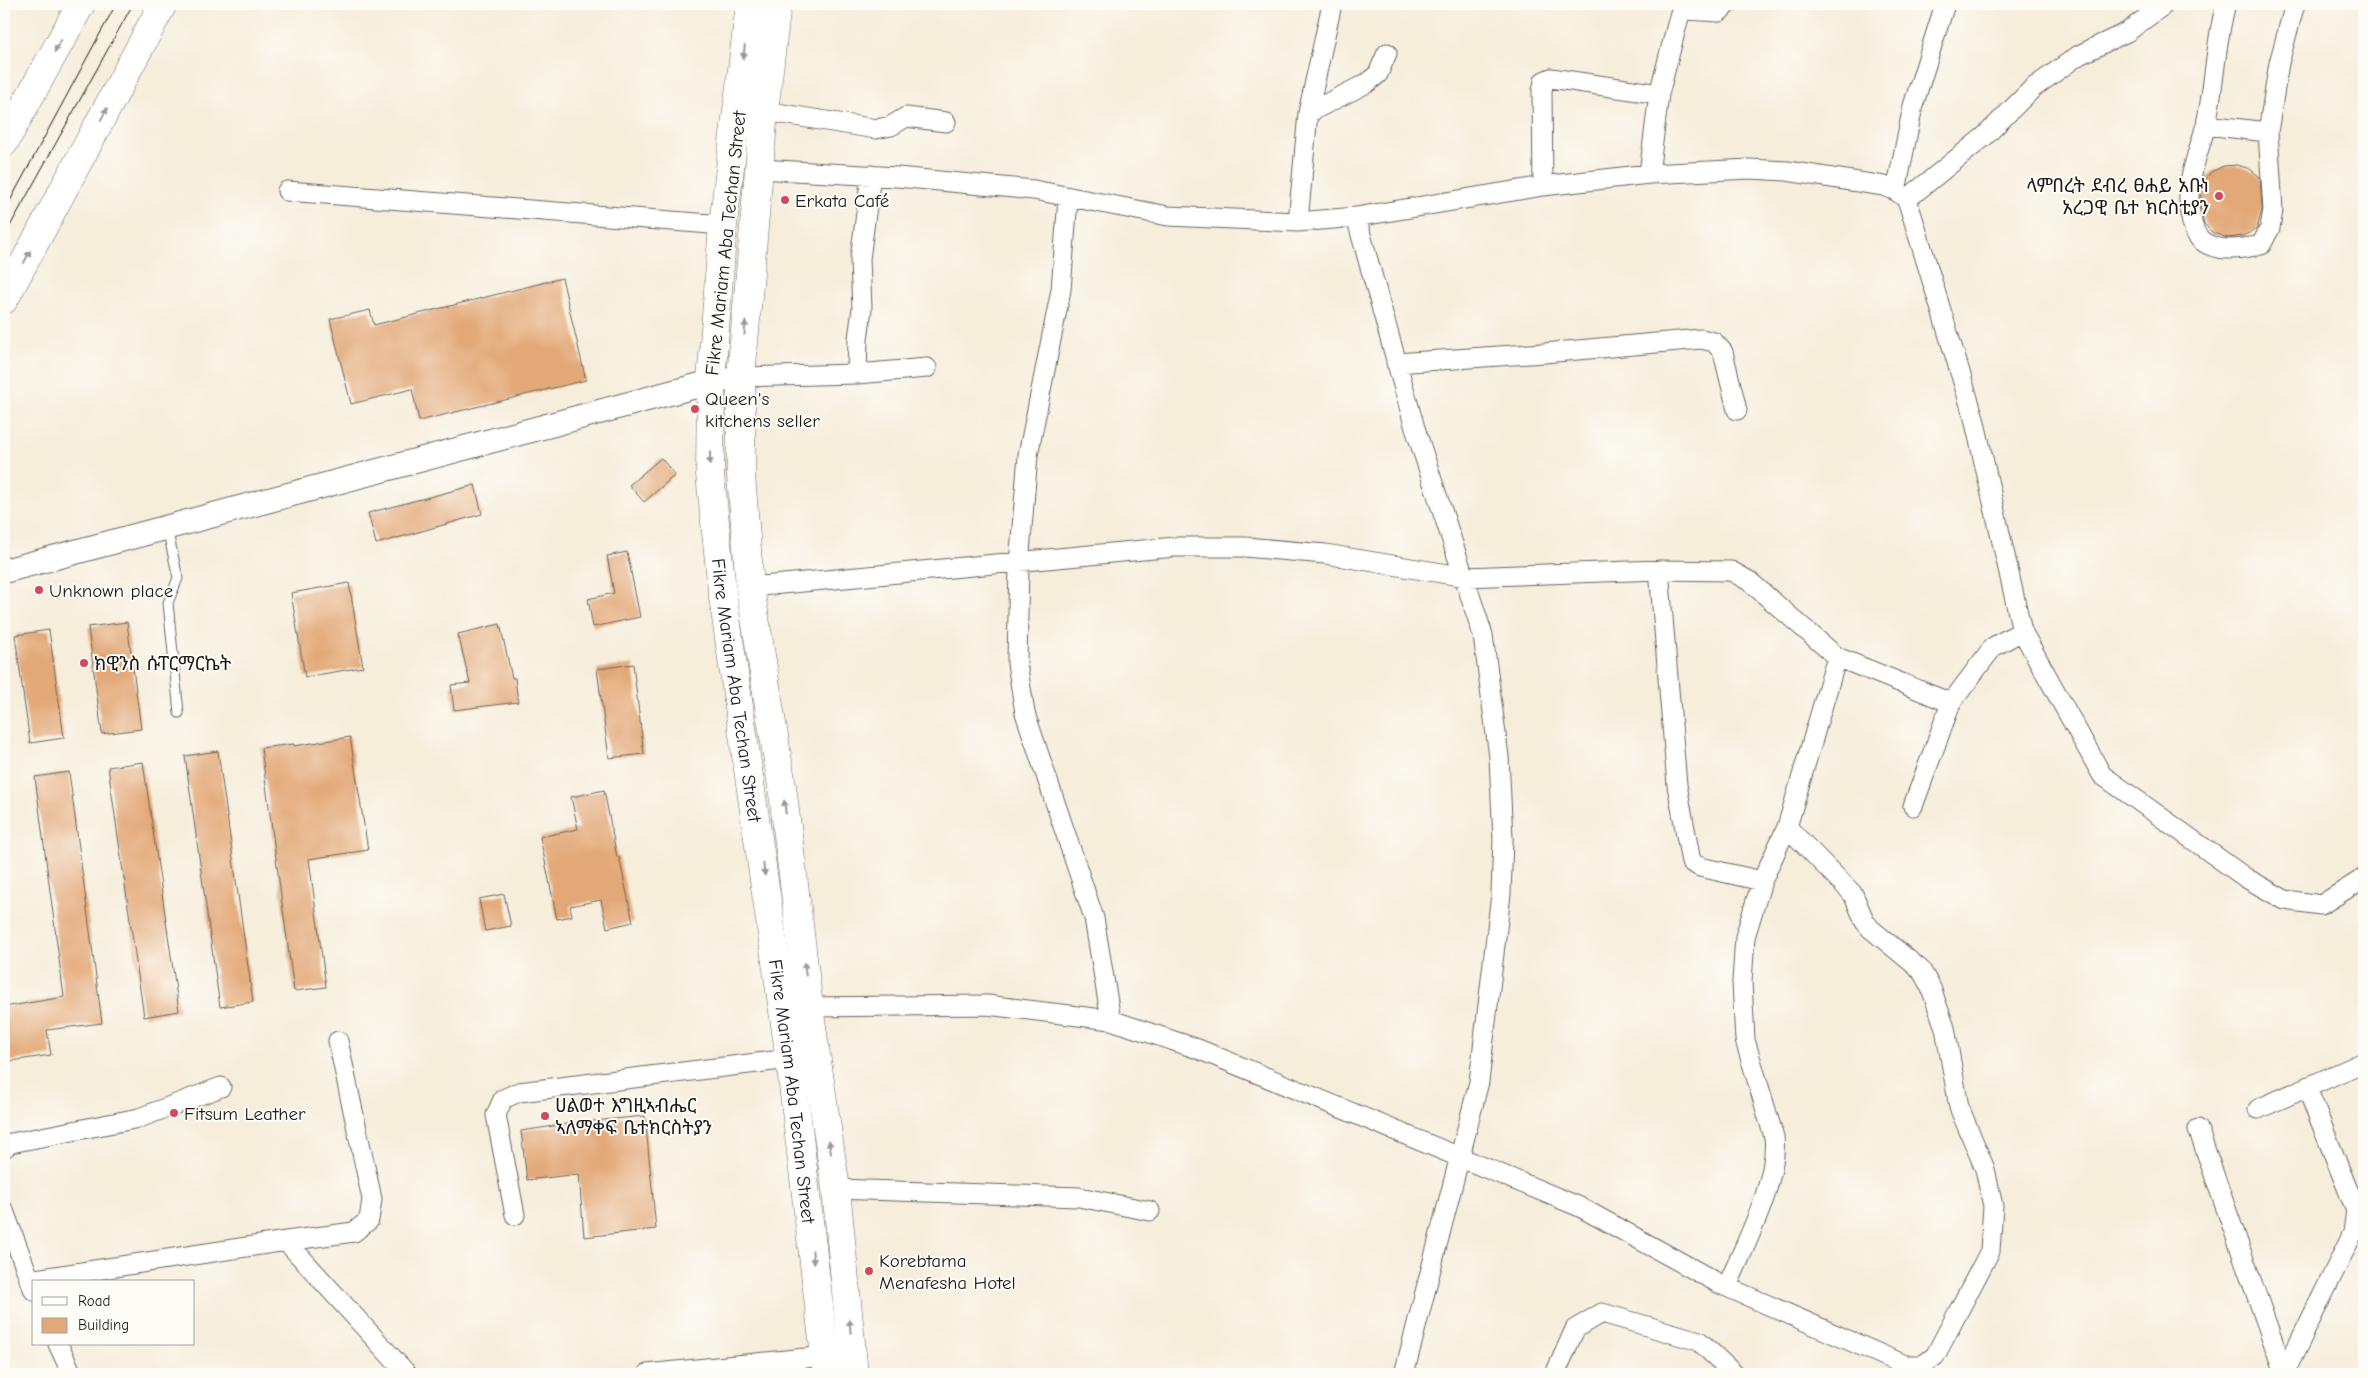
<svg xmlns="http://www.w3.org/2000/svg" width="2368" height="1378" viewBox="0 0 2368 1378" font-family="'Comic Neue','Noto Sans Ethiopic',sans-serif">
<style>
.building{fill:#e3a877}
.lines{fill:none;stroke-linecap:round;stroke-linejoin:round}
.service-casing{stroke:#68655e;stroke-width:11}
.minor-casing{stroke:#68655e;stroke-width:21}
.tertiary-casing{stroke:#68655e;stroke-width:26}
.primary-casing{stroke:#68655e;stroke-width:29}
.service{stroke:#fff;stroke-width:9}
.minor{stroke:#fff;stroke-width:19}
.tertiary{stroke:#fff;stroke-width:24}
.primary{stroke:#fff;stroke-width:28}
.tram{stroke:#1c1c1c;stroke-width:1}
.oneway{fill:#999}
.poi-dot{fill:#d1495b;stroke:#fdfcf7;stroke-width:2}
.labels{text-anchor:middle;stroke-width:4;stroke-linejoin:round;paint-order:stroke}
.poi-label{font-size:19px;fill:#1c1c1c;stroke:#fdfcf7;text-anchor:start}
.street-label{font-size:19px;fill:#1c1c1c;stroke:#fdfcf7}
</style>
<rect width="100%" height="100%" fill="#fdfcf7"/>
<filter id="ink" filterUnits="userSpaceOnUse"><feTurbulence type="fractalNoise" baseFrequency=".02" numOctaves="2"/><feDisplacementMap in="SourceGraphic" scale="10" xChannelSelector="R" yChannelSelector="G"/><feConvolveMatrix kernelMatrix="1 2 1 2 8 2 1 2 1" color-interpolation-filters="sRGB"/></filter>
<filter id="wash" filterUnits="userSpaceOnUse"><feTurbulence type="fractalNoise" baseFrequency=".0096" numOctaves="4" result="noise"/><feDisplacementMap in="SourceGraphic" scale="20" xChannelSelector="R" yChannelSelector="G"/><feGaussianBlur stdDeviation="1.12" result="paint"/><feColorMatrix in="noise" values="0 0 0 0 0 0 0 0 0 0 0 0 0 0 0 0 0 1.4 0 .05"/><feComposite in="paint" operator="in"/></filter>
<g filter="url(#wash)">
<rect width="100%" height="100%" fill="#f6edda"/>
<g id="blocks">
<path class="building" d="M2237,165L2250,169L2260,177L2262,209L2257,229L2243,236L2228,238L2213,233L2204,224L2200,204L2202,183L2211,172L2224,166Z
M562,278L586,380L419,421L412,389L351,404L330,319L370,310L374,325Z
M661,458L675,475L644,502L629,485Z
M475,485L482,514L376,544L368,513Z
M627,552L640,617L593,627L588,599L614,593L607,556Z
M349,583L363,667L305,677L291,593Z
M127,622L141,729L102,734L88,627Z
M500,624L512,678H515L518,702L454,710L451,685L470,683L458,634Z
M49,630L64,738L30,743L15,635Z
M633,664L644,754L609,758L597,669Z
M350,737L368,850L309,859L326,987L294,991L261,748L294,744V746Z
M218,751L253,1002L220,1007L185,756Z
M143,762L179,1011L144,1017L108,767Z
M69,772L102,1023L47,1030L51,1055L4,1062V1007L64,997L35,777Z
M604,790L617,857H619L633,922L607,928L601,900L570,906L572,916L557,919L540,837L578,829L571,797Z
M504,894L511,926L485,931L479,899Z
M645,1116L656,1229L584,1237L579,1174L527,1180L521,1131L574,1123Z"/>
</g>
</g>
<g filter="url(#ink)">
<use href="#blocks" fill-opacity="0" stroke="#68655e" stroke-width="1"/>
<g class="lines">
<defs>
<path id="service" d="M167,528L178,578L168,603L179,713"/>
<path id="minor" d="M2226,4C2215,43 2215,84 2206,124C2200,149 2188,175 2189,201C2189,211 2192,230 2199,238C2214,254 2242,249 2261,245L2270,228L2273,210L2268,132L2279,63L2295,4
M1659,94L1680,13L1686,10L1719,12L1727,4
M764,111L876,129L891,126L906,117L946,122
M1308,113L1367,83L1378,74L1387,53
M2206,125L2268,132
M760,169L897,177L1034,190L1168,216L1298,222L1356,217L1543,186L1649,174L1750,169L1787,171L1884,186L1896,191L1907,199L1974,418L2022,631L2102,775L2246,878L2285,900L2321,905L2364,878
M1543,186L1542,91L1544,81L1551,78L1659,94L1649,174
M287,191L723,225
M1896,191L1913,106L1945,4
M1068,198L1061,290L1028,455L1019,564L1017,663L1025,713L1094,918L1111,1020
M1907,199L1985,136L2033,88L2079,55L2127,32L2165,4
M1356,217L1415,428L1483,635L1499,757L1503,839L1501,894L1479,1082L1404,1374
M1298,222L1308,113L1332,4
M1396,363L1544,353L1701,339L1714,342L1723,352L1737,410
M857,374L858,339L862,309L860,259L871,175
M741,377L857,374L927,368
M1659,570L1677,785L1691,862L1700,867L1762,881
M750,587L1175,547H1245L1325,554L1466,577L1659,570L1731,571L1749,581L1837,657L1951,703
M1913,806L1951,703L1993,647L2022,631
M809,1007L987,1005L1111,1020L1198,1049L1580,1207L1720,1284L1905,1365H1923L1935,1356L1990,1251L1993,1206L1985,1169L1959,1107L1945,1028L1931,988L1921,970L1871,929L1865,922L1853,894L1787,827
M2258,1109L2364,1062
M2198,1129L2284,1373
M4,1148L11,1143L139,1118L221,1087
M836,1189L1079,1197L1150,1211
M4,1211L34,1291
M515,1215L496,1115L503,1099L519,1092L790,1059
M286,1241L354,1232L369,1220L372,1199L338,1041
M29,1280L286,1241L407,1374
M1727,1287C1744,1246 1779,1181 1774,1137L1745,1040L1742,982L1745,937L1762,881L1787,827L1837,657
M58,1344L72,1374
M647,1374L825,1356
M1555,1374L1575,1329L1602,1313L1699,1341L1734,1374
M2284,1374L2353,1233L2356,1210L2307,1088"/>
<path id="tertiary" d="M4,571L711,382L741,377"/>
<g id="primary">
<path id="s1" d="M750,4L723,225L711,382L710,474L722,590L790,1059L827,1374"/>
<path d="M777,4L764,111L741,377V475L750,587L782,786L809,1007L836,1189L854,1374"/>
<path d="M4,143L81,4"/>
<path d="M4,300L163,4"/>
</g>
</defs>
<use href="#service" class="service-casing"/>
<use href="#minor" class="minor-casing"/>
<use href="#tertiary" class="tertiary-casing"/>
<use href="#primary" class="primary-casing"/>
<use href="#service" class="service"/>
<use href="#minor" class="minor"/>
<use href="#tertiary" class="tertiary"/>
<use href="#primary" class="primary"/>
<path class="tram" d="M4,212L116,4
M4,237L133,4"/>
</g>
<defs><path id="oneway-solid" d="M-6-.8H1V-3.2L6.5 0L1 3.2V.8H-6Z" transform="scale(1.25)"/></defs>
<g class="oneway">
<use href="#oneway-solid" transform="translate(58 46) rotate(119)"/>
<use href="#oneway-solid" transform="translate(744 52) rotate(97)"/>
<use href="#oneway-solid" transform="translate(104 114) rotate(-62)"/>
<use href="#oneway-solid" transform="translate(27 257) rotate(-62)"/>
<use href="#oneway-solid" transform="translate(745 328) rotate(-85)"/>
<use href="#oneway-solid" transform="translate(710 458) rotate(91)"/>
<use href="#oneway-solid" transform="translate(785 807) rotate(-97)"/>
<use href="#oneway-solid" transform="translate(764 869) rotate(82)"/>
<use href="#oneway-solid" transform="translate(805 969) rotate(-97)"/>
<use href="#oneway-solid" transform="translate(830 1147) rotate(-98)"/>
<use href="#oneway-solid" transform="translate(813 1257) rotate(84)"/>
<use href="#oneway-solid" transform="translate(850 1326) rotate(-96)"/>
</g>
</g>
<g class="poi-dot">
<circle cx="2219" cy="196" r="5"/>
<circle cx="785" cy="200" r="5"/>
<circle cx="695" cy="409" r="5"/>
<circle cx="39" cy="590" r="5"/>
<circle cx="84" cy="663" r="5"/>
<circle cx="174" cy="1113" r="5"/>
<circle cx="545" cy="1116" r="5"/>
<circle cx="869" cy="1271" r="5"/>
</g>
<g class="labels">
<g class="poi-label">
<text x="2209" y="192" text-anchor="end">ላምበረት ደብረ ፀሐይ አቡነ<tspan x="2209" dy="22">አረጋዊ ቤተ ክርስቲያን</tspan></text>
<text x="795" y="207">Erkata Café</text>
<text x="705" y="405">Queen's<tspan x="705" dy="22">kitchens seller</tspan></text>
<text x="49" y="597">Unknown place</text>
<text x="94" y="670">ክዊንስ ሱፐርማርኬት</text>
<text x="555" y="1112">ሀልወተ እግዚኣብሔር<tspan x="555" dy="22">ኣለማቀፍ ቤተክርስትያን</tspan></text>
<text x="184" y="1120">Fitsum Leather</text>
<text x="879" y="1267">Korebtama<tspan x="879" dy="22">Menafesha Hotel</tspan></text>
</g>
<g class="street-label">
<text transform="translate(725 243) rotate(-84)" y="7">Fikre Mariam Aba Techan Street</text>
<text dy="7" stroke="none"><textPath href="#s1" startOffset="690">Fikre Mariam Aba Techan Street</textPath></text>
<text dy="7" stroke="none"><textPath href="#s1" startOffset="1095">Fikre Mariam Aba Techan Street</textPath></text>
</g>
</g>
<rect width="2368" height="1378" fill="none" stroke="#fdfcf7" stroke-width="20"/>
<rect x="32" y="1280" width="162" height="65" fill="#fdfcf7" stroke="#a3a29f"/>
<rect x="42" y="1297" width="25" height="8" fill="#ffffff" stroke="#a3a29f"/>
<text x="78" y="1306" font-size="15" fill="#1c1c1c">Road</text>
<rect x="42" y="1318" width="25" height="15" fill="#e3a877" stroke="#a3a29f"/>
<text x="78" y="1330" font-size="15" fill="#1c1c1c">Building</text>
</svg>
